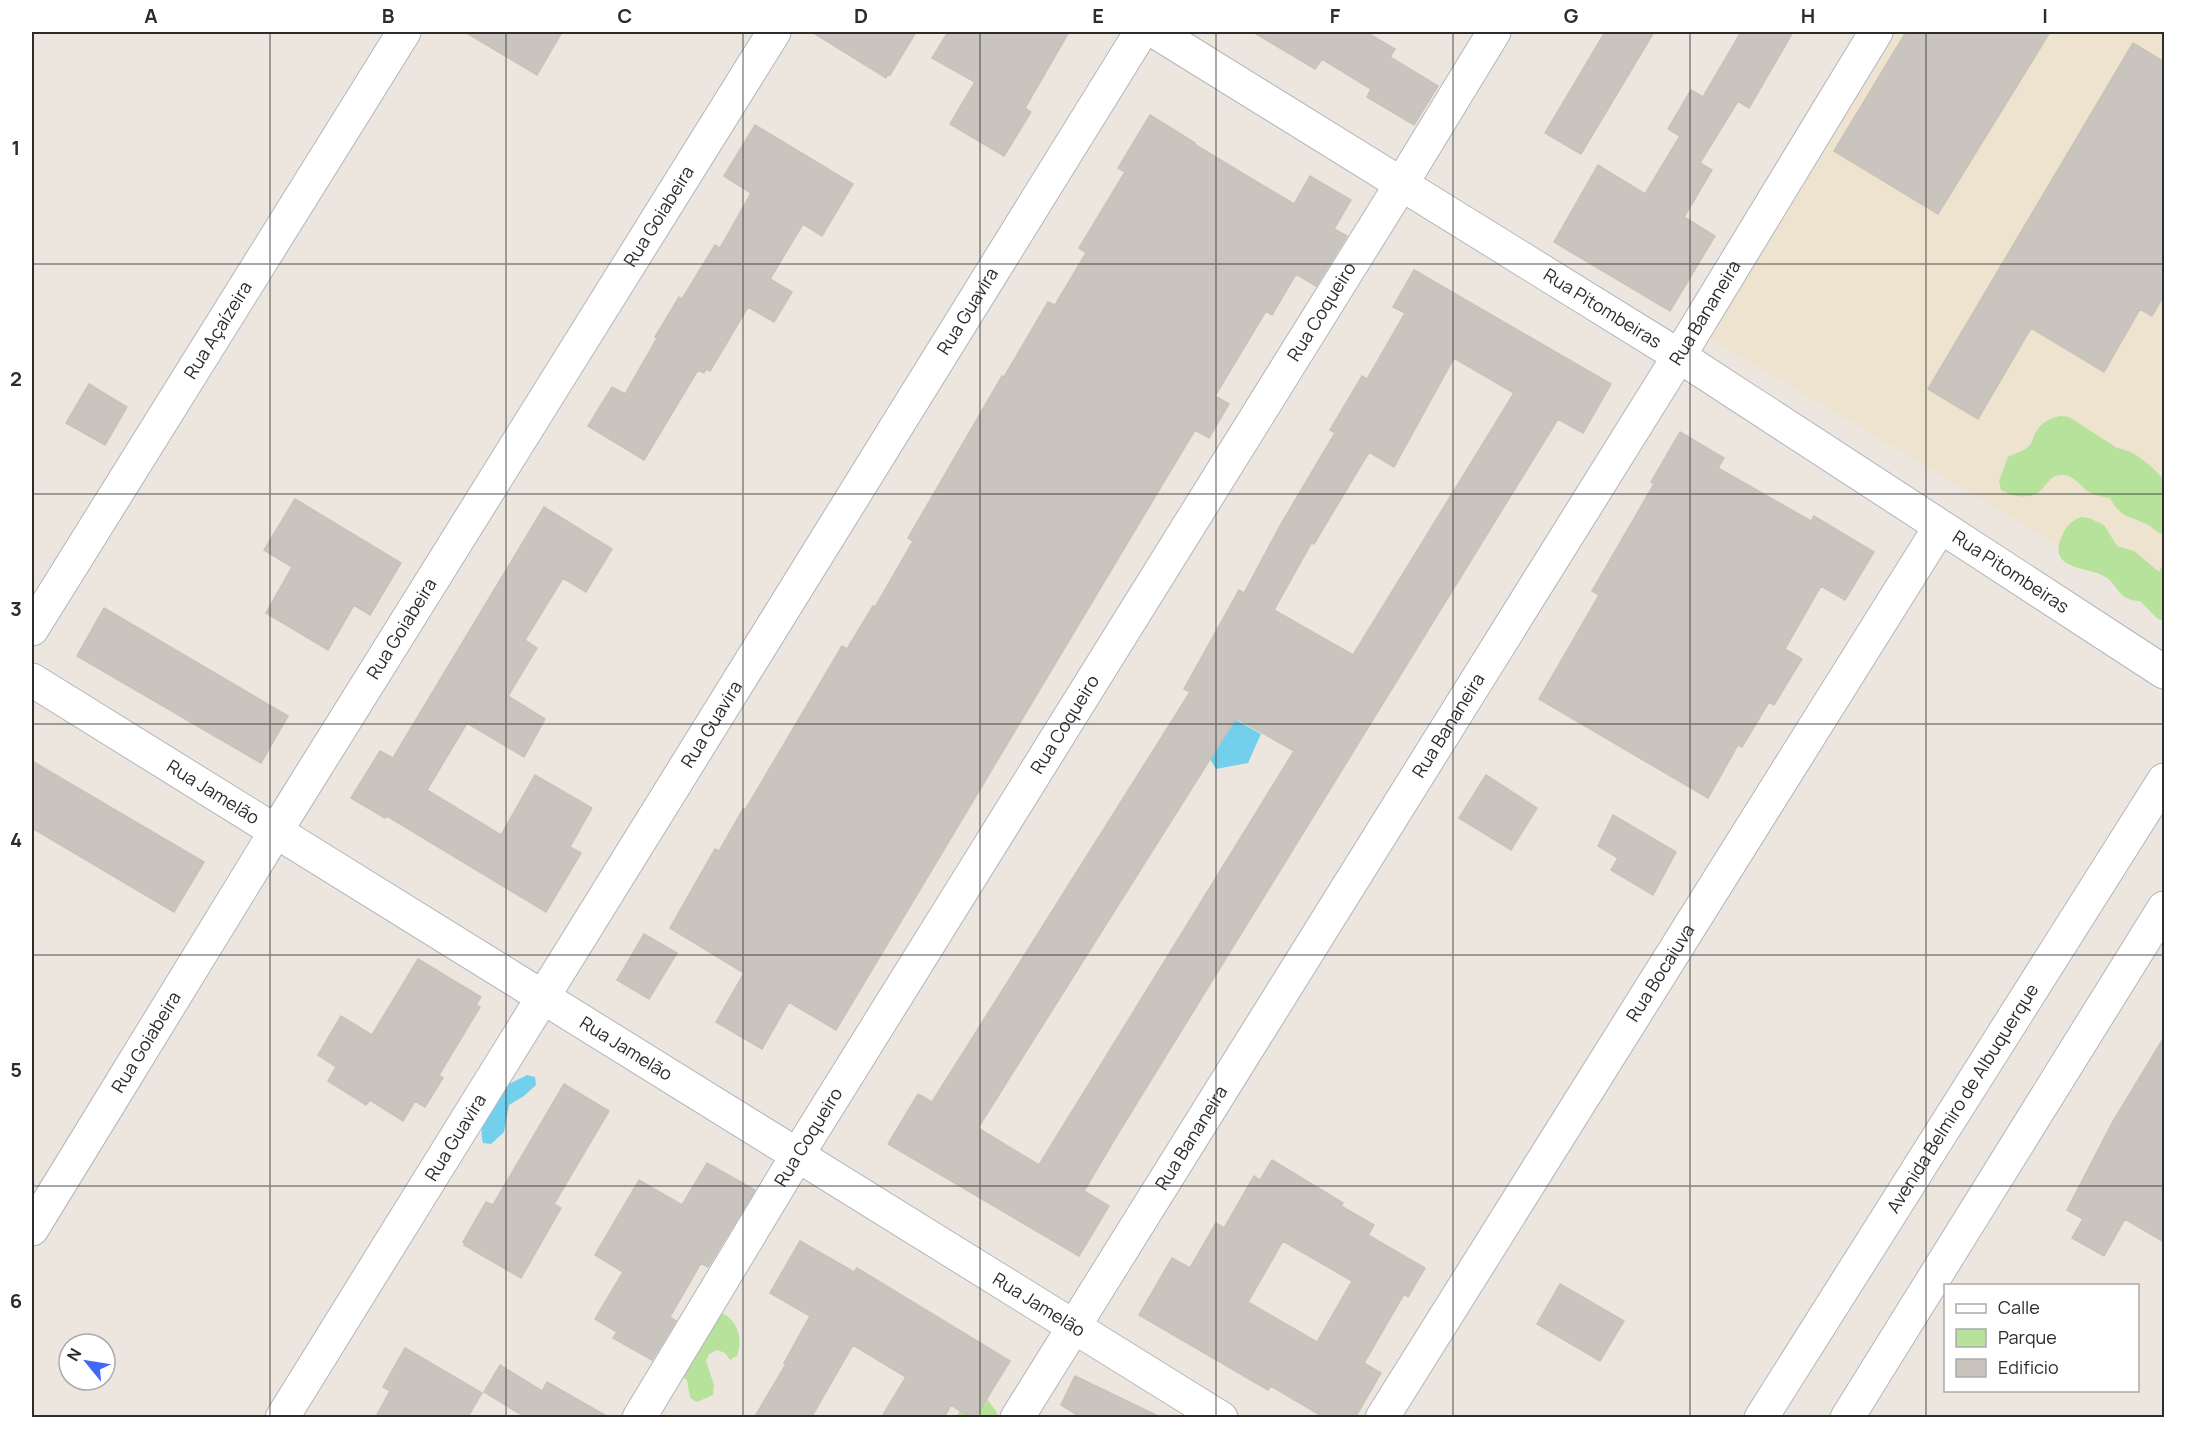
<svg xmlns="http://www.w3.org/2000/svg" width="2196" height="1449" viewBox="0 0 2196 1449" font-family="Manrope,sans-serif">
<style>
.education{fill:#eee3ce}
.green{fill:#b6e29c}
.water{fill:#73d0ed}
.building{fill:#c9c4bd;stroke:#c9c2b8;stroke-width:1.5;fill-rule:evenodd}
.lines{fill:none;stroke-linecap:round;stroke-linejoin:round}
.minor-casing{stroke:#b2b5bf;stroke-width:35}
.secondary-casing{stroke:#b2b5bf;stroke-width:35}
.minor{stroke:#fff;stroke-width:33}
.secondary{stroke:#fff;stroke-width:33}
.grid{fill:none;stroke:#2c2c2c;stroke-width:1.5;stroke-opacity:0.55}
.labels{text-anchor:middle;stroke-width:5;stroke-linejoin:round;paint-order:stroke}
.street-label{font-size:18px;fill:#2c2c2c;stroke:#fff}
.neatline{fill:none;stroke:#2c2c2c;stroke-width:2}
.grid-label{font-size:20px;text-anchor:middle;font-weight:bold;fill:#2c2c2c}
</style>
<rect width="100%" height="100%" fill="#ede6de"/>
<path class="education" d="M1890,32H2164V608L1708,337Z"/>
<path class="green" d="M2060,416L2069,417L2117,448C2136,451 2152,466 2164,480V535C2154,532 2153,526 2144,523C2127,515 2120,517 2110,498C2104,497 2097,496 2091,493C2081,488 2073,472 2059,475C2051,476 2047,484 2041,490C2030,500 2014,497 2001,490L1999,481L2008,457C2015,453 2025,451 2030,445C2033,442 2033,436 2036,432C2041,423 2050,418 2060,416Z
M2081,517L2089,518L2104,525L2117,546L2134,551L2159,572L2164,562V621L2158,619L2140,601C2119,600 2120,589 2107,578C2092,566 2045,572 2062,536C2066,526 2071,521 2081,517Z
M718,1311C738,1319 743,1337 737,1356L730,1360L725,1353L717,1350L709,1354L706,1361L714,1385L713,1395L697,1402L690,1398L687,1380L680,1375Z
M985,1396L996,1411L999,1417L955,1418L968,1400Z"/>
<path class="water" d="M1231,717L1261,734L1248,763L1216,769L1199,740Z
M527,1075L535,1077L536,1085L524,1096L509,1105L504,1132L491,1144L483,1143C476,1121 497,1099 508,1080L511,1083Z"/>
<path class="building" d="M465,32H562L537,75Z
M812,32H916L890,75L888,74L886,78Z
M948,32H1069L1025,108L1031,112L1004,156L950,124L975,82L932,58Z
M1253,32H1366L1395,49L1390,57L1438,86L1414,125L1367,97L1371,89L1322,59L1315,69Z
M1605,32H1654L1581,154L1545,133Z
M1741,32H1793L1749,108L1738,101L1700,163L1712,170L1684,217L1715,236L1670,311L1554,242L1598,165L1645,194L1680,136L1668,129L1691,90L1703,97Z
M1906,32H2050L1938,214L1834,151Z
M2133,43L2164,62V295L2152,316L2140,309L2104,372L2031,328L1978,419L1928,389Z
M1150,115L1195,143L1194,144L1294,204L1310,176L1351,200L1334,229L1347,236L1316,286L1296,274L1272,315L1266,311L1215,396L1229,404L1209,438L1195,430L836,1030L789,1002L762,1049L716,1022L744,973L670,928L715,849L719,851L743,809L745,810L842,646L847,649L873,606L875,607L913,541L908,538L1002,376L1004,377L1048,302L1055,305L1086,253L1079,248L1125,172L1118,168Z
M755,125L853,184L822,236L803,224L770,279L792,292L774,322L748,307L710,371L706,369L704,373L698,370L644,460L588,426L612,387L625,394L657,338L655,337L679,297L682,299L715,245L720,248L751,193L724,176Z
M1414,270L1611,384L1583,433L1558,419L1119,1132L1084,1191L1109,1206L1079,1256L888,1144L918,1094L932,1102L1190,692L1184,689L1239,590L1244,593L1281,524L1335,433L1330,430L1362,376L1367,379L1405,313L1393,307ZM1454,358L1514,393L1353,655L1274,610L1312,542L1314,544L1369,452L1394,467ZM1236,718L1294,751L1039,1165L978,1128Z
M89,384L127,407L105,445L66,423Z
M1680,432L1724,458L1718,468L1811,521L1814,516L1874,552L1845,600L1821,586L1785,649L1802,659L1774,705L1769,702L1742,747L1738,745L1708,798L1539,699L1599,595L1592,591L1654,484L1651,482Z
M295,499L401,563L370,615L354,605L328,650L266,613L292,567L264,550Z
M544,507L612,549L586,592L563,578L525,640L537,648L508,696L545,719L524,757L467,723L427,790L501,835L535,775L592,808L570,847L581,853L546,912L387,816L385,818L351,798L380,751L393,758Z
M104,608L288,716L261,763L77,656Z
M32,761L204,862L174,912L32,828Z
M1486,775L1537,808L1511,850L1459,818Z
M1613,815L1676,852L1653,895L1611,870L1618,858L1598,846Z
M644,934L677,953L649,999L617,980Z
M418,959L481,997L476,1005L480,1007L439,1075L443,1078L425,1107L415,1101L403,1121L370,1100L366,1105L328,1081L336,1067L318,1055L341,1016L372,1035Z
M2164,1037V1242L2125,1219L2104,1256L2072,1238L2083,1219L2067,1210L2112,1123Z
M564,1084L609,1111L554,1204L561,1208L521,1278L464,1245L465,1243L463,1242L486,1202L493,1205Z
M1272,1160L1343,1203L1341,1206L1374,1225L1368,1235L1425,1268L1408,1297L1404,1294L1364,1363L1381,1373L1355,1418H1325L1271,1386L1268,1390L1139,1315L1172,1258L1190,1268L1216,1223L1224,1228L1254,1176L1260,1180ZM1283,1241L1352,1281L1317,1342L1248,1302Z
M707,1163L755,1190L708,1267L701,1263L670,1317L676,1321L652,1360L613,1338L617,1332L595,1319L623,1272L595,1255L639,1180L682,1205Z
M800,1241L854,1272L857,1268L1010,1361L975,1418H971L951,1405L944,1418H881L906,1377L853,1345L811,1418H754L786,1364L784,1363L810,1316L770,1293Z
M1560,1284L1624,1321L1600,1361L1537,1324Z
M405,1348L482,1393L467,1418H375L390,1391L383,1387Z
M500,1365L542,1391L547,1382L610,1418H527L484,1392Z
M1075,1376L1162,1418H1082L1061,1405Z"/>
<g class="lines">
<defs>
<g id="minor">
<path id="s1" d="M1156,32L1679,356L2164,672"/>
<path id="s2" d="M32,629L404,32"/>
<path id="s3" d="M32,680L1221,1418"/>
<path id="s4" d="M32,1229L276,831L774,32"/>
<path id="s5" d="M282,1418L1141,32"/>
<path id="s6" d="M639,1418L798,1154L1402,183L1494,32"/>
<path id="s7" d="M1017,1418L1679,356L1876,32"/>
<path id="s8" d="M1382,1418L1940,527"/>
</g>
<g id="secondary">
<path id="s9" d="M1761,1418L2164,780"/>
<path d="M1847,1418L2164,908"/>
</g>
</defs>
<use href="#minor" class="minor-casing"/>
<use href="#secondary" class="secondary-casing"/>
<use href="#minor" class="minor"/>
<use href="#secondary" class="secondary"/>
</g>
<path class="grid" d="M270,32V1418M506,32V1418M743,32V1418M980,32V1418M1216,32V1418M1453,32V1418M1690,32V1418M1926,32V1418M32,264H2164M32,494H2164M32,724H2164M32,955H2164M32,1186H2164"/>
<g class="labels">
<g class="street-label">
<text dy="6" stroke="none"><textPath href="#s4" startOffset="1191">Rua Goiabeira</textPath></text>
<text dy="6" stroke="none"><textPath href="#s1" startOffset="525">Rua Pitombeiras</textPath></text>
<text dy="6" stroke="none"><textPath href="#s5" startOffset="1302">Rua Guavira</textPath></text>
<text dy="6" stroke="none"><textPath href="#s6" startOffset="1300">Rua Coqueiro</textPath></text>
<text dy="6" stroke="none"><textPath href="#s7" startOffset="1302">Rua Bananeira</textPath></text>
<text dy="6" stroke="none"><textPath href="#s2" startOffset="352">Rua Açaízeira</textPath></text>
<text dy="6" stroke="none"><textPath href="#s1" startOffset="1011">Rua Pitombeiras</textPath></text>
<text dy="6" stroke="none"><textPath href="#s4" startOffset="705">Rua Goiabeira</textPath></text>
<text dy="6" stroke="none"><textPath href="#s5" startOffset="816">Rua Guavira</textPath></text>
<text dy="6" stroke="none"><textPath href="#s6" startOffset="814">Rua Coqueiro</textPath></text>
<text dy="6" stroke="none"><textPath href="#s7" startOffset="816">Rua Bananeira</textPath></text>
<text dy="6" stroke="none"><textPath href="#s3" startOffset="213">Rua Jamelão</textPath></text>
<text dy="6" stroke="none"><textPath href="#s8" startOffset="525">Rua Bocaiuva</textPath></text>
<text dy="6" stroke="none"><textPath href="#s4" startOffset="219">Rua Goiabeira</textPath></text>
<text dy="6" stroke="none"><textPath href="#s3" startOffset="699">Rua Jamelão</textPath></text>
<text dy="6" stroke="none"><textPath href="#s9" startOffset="378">Avenida Belmiro de Albuquerque</textPath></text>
<text dy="6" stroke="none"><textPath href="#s6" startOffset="328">Rua Coqueiro</textPath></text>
<text dy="6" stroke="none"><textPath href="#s5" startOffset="330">Rua Guavira</textPath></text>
<text dy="6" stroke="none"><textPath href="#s7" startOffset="330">Rua Bananeira</textPath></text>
<text dy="6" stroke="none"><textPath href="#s3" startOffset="1185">Rua Jamelão</textPath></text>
</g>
</g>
<rect width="2196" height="1449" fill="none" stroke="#ffffff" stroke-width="66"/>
<rect x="1944" y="1284" width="195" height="108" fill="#ffffff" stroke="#ababab" stroke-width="1.5"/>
<rect x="1956" y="1304" width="30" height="9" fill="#ffffff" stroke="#ababab" stroke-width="1.5"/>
<text x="1998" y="1314" font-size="18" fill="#2c2c2c">Calle</text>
<rect x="1956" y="1329" width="30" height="18" fill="#b6e29c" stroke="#ababab" stroke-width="1.5"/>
<text x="1998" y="1344" font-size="18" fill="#2c2c2c">Parque</text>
<rect x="1956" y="1359" width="30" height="18" fill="#c9c4bd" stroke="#ababab" stroke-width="1.5"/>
<text x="1998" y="1374" font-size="18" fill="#2c2c2c">Edificio</text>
<g transform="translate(87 1362) rotate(300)"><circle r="28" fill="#ffffff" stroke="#ababab" stroke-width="1.5"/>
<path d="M0-4.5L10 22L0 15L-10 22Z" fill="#4168f7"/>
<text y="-9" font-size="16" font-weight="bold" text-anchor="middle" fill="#2c2c2c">N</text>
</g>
<rect x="33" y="33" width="2130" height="1383" class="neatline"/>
<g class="grid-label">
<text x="151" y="23">A</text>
<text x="388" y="23">B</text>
<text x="625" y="23">C</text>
<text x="861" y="23">D</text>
<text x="1098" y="23">E</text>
<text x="1335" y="23">F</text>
<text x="1571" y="23">G</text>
<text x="1808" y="23">H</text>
<text x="2045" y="23">I</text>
<text x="16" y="155">1</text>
<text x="16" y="386">2</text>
<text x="16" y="616">3</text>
<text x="16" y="847">4</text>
<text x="16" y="1077">5</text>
<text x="16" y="1308">6</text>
</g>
</svg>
